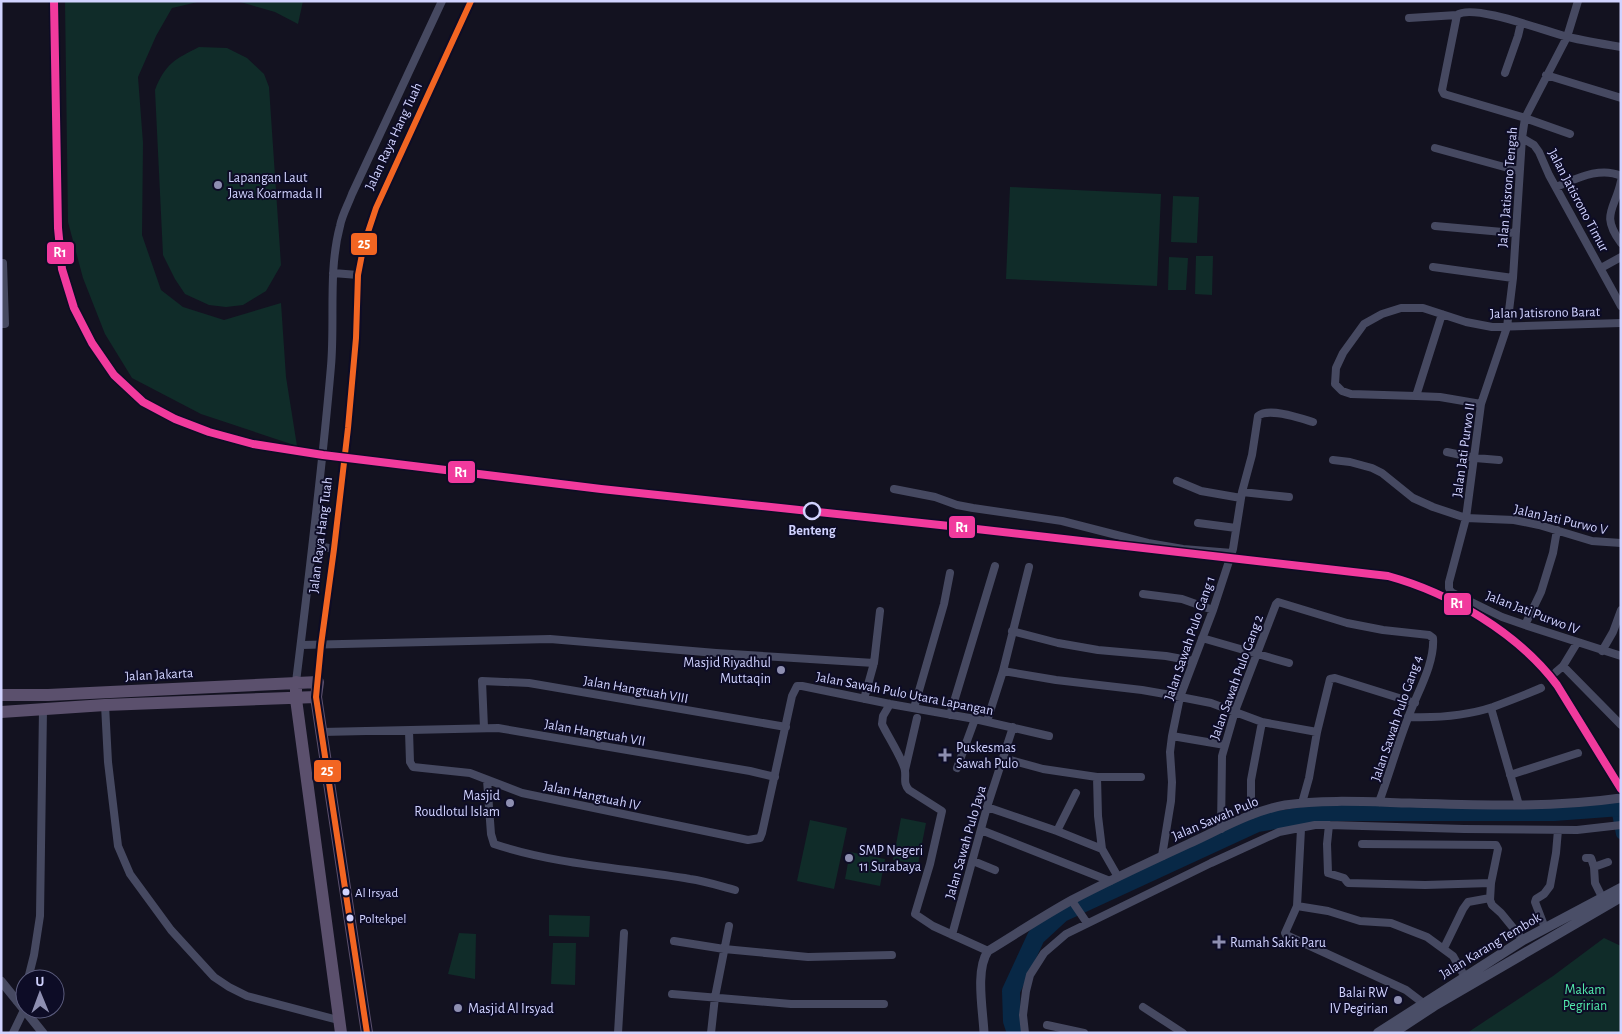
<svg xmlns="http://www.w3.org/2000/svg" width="1622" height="1034" viewBox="0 0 1622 1034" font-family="'Alegreya Sans',sans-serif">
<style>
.green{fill:#102c29}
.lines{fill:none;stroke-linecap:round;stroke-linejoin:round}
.canal{stroke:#082846;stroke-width:10}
.river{stroke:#082846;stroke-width:18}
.minor{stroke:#464961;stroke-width:8}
.tertiary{stroke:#464961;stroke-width:9}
.secondary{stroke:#4a4e67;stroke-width:10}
.trunk{stroke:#5b506d;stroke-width:12}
.bus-1-casing{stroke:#0d0c26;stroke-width:10}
.bus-1{stroke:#f26522;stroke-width:6}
.rail-1-casing{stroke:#0d0c26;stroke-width:11}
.rail-1{stroke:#f13a9d;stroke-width:8}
.poi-dot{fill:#8e8fb1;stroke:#0d0c26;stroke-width:2}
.stop-dot{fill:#0d0c26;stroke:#d1d3ff;stroke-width:2.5}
.bus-dot{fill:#d1d3ff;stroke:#0d0c26;stroke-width:2}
.labels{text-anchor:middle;stroke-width:4;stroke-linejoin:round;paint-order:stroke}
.bus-label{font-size:13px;fill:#d1d3ff;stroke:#0d0c26;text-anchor:start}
.street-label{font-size:14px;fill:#d1d3ff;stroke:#0d0c26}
.poi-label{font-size:14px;fill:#d1d3ff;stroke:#0d0c26;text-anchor:start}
.stop-label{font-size:14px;font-weight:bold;fill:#d1d3ff;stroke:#0d0c26}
.park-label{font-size:14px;fill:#52eaab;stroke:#0d0c26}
.line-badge{stroke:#0d0c26;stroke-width:2}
.badge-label{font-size:14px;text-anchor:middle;font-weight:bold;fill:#fff}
</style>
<rect width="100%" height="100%" fill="#131220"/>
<path class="green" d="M65,1H202L172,8L156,36L138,77L143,143L142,235L161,290L183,307L224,320L281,303L286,377L297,446L201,414L132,378L105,334L83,278L68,222Z
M237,1H303L298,24L275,12Z
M199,47L227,48L247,58L264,74L269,87L281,265L266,291L243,305L226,307L209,305L185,294L175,279L163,255L155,90C165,64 175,59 199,47Z
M1010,187L1161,194L1157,286L1006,279Z
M1173,196L1199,197L1197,243L1171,242Z
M1196,256H1213L1212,295L1195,294Z
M1169,257L1188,258L1186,290H1168Z
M901,818L926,823L918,864L893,860Z
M810,820L847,828L834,889L797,881Z
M850,852L885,859L880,886L845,879Z
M549,915L590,916L589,937L549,936Z
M459,933L476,934L475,979L448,974Z
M1604,938L1621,946V1033H1467L1553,976Z
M553,943H576L575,985L551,984Z"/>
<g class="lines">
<path class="canal" d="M1616,808L1621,834"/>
<path class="river" d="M1016,1033L1012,1021L1011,991L1036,937L1062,913L1257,823L1329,812H1554L1621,807"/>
<path class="minor" d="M1578,1L1567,37L1525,118L1522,138L1513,278L1507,327L1481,404L1466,518L1449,582V588L1451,592L1502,617L1525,625L1621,656
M1409,18L1457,15
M1505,73L1518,36L1521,23
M1546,75L1621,98
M1570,134L1525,118L1444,94L1442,90L1457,15C1473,3 1547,32 1568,37C1585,41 1603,44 1621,47
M1522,138L1534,145L1539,152L1549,175L1621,306
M1435,148L1519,171
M1621,181C1615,210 1600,214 1621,243
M1556,187C1576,179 1600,166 1621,176
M1435,226L1514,233
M1,263H3L5,324H1
M1433,267L1513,278
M1601,268L1621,257
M333,273L358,275
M1442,314L1416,396L1351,394L1342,391L1335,384L1336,368L1343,353L1364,324L1382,314L1401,308H1423L1466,322L1492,327L1621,323
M1416,396L1440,397L1481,404
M1447,452L1475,458L1499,460
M1333,460L1350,462L1372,468L1382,473L1413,498L1433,507L1466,518L1514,520L1539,525L1592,541L1621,543
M1177,481L1201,491L1241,498
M894,489L935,497L957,505L973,508L1062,521L1148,543L1183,549L1232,553
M1242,492L1289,497
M1198,523L1236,528
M313,545L334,549
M1143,594L1182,599L1213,610
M1525,625L1541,592L1553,553L1557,530
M1012,631L1058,643L1098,650L1166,656L1193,661
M1202,638L1289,663
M301,645L550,639L716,653L874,663
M1602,651L1613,632L1621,610
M1563,666L1621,725
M1003,671L1056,680L1142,690L1165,694L1211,703L1262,722L1317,732
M1556,672L1563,666L1577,643
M296,682C309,577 322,471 331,366C335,320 328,271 340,226C342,215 348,205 352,194L442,1
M318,682L321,645L334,549L348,428L356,338L358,275L364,244L376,208L471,1
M864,699L874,663L880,611
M890,704L883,716L882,724C887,735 904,761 905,771C906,779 903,783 909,790L942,811L930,864L915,914L933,926L988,951
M105,705L108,762L118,846L130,874L171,930L214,977L229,987L247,996L338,1020
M914,708L944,604L950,573
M1491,708L1519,805
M950,715L995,566
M1408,717C1436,718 1466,716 1493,707C1509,701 1525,695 1541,688
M987,721L1003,671L1029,567
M484,728L482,681L529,683L786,727
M409,731L410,762L413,767L470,773L522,793L748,840L760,838L762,833L792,696L797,686H802L890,704L975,719L1049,736
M322,732L498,728L750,771L775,777
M1172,736L1225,745
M1003,758L1043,769L1097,777H1141
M957,768L975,719
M905,770L917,718
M1510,775L1578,753
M1097,777L1098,816L1102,849L1118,877
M487,780L491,834L494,844C557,865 625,868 690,879C705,881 720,886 735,890
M1302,803L1309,778L1317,732L1330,679L1335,678L1415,703
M987,807L1057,831L1102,849
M1251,815V780L1262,722
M1329,825L1327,844L1328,873L1344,878L1348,883L1425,885L1491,883
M1221,829L1222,756L1235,711L1276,604L1278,602L1347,623L1383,630L1429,635L1433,638C1435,664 1416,695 1408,718C1397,746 1389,775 1379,802
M1301,829L1297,906L1285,933L1286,935L1406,990L1423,1003
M981,830L1110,881
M1057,831L1076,793
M1362,844L1496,845L1498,849L1491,883L1490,900L1492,905L1501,913L1523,940
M1162,856L1171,801L1172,782L1170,752L1172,736L1180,697L1213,610L1233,549L1242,492L1252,455L1258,416C1269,407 1300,418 1313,422
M1586,858H1591L1594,867
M973,861L995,870
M1602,897L1595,883L1594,867L1608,862
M1072,901L1087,923
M1297,906L1328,911L1360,921L1391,923L1427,937L1453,956L1465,977
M1545,928L1535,902L1536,899L1544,894L1550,886L1556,853L1558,830
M952,935L987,807L1013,727
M674,941L724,949L808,957L892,955
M1444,948L1463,909L1468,902L1490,898
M28,979L34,955L40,916L43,709
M672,994L791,1004H884
M17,1001L25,985
M1143,1007L1183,1033
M1047,1025L1084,1033
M13,1033L25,1008
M618,1033L624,933
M711,1033L715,997L729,926
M1025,1033L1023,1015L1026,991L1030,975L1044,953L1066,934L1211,863L1279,832L1315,825H1329L1464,829L1577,830L1621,825"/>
<path class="tertiary" d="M1,981L43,1033
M984,1033C983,1010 975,970 988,951C1016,934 1043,916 1072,900C1110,880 1149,862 1188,844C1219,830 1251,811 1285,805C1324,799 1371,802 1410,803C1480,805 1551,808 1621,798"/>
<path class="secondary" d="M1378,1033L1523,940L1621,888
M1393,1033L1434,1006L1621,897"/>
<path class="trunk" d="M296,682V699L341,1033
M1,695H48L318,682L316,697L367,1033
M1,712L105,705L316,697"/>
<defs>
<path id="bus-1" d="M367,1033L316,697L321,645L334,549L348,428L356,338L358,275L364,244L376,208L471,1"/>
</defs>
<use href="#bus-1" class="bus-1-casing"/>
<use href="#bus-1" class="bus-1"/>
<defs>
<path id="rail-1" d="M54,1L58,228L62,269L74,308L92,343L114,375L143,402L175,419L209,432L253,444L323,455L601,489L959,527L1388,576C1450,593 1518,633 1557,685L1621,789"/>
</defs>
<use href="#rail-1" class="rail-1-casing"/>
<use href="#rail-1" class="rail-1"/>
</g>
<g class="poi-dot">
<circle cx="218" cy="185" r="5"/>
<circle cx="781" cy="670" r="5"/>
<path d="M942.5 747.5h5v5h5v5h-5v5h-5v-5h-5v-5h5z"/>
<circle cx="510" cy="803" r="5"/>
<circle cx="849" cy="858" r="5"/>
<path d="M1216.5 934.5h5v5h5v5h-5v5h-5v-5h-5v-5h5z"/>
<circle cx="1398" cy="1000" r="5"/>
<circle cx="458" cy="1008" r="5"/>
</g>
<circle class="stop-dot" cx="812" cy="511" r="8"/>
<g class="bus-dot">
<circle cx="346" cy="892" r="4.5"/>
<circle cx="350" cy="918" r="4.5"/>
</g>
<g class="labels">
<g class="bus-label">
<text x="355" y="897">Al Irsyad</text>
<text x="359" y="923">Poltekpel</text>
</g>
<g class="street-label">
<text transform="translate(393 136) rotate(-65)" y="5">Jalan Raya Hang Tuah</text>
<text transform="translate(1507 187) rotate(-85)" y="5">Jalan Jatisrono Tengah</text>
<text transform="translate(1579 200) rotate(62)" y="5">Jalan Jatisrono Timur</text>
<text transform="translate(1545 312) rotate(-1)" y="5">Jalan Jatisrono Barat</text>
<text transform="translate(1463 450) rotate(-82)" y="5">Jalan Jati Purwo II</text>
<text transform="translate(1561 519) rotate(13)" y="5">Jalan Jati Purwo V</text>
<text transform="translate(320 535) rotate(-83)" y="5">Jalan Raya Hang Tuah</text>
<text transform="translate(1533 612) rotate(21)" y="5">Jalan Jati Purwo IV</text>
<text transform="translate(1189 638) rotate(-71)" y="5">Jalan Sawah Pulo Gang 1</text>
<text transform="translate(159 674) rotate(-3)" y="5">Jalan Jakarta</text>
<text transform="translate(1236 677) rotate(-70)" y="5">Jalan Sawah Pulo Gang 2</text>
<text transform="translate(636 689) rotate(10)" y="5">Jalan Hangtuah VIII</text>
<text transform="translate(905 693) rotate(11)" y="5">Jalan Sawah Pulo Utara Lapangan</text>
<text transform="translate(1396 718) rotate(-71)" y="5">Jalan Sawah Pulo Gang 4</text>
<text transform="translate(595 732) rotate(10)" y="5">Jalan Hangtuah VII</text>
<text transform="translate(592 795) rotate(12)" y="5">Jalan Hangtuah IV</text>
<text transform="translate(1215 818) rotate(-23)" y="5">Jalan Sawah Pulo</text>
<text transform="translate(965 842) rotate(-74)" y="5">Jalan Sawah Pulo Jaya</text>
<text transform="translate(1490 945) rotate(-31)" y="5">Jalan Karang Tembok</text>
</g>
<g class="poi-label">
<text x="228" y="182">Lapangan Laut<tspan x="228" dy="16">Jawa Koarmada II</tspan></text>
<text x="771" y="667" text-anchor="end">Masjid Riyadhul<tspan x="771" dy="16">Muttaqin</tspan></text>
<text x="956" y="752">Puskesmas<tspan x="956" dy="16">Sawah Pulo</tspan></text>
<text x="500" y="800" text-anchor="end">Masjid<tspan x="500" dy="16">Roudlotul Islam</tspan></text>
<text x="859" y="855">SMP Negeri<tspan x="859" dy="16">11 Surabaya</tspan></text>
<text x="1230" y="947">Rumah Sakit Paru</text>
<text x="1388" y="997" text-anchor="end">Balai RW<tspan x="1388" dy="16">IV Pegirian</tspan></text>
<text x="468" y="1013">Masjid Al Irsyad</text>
</g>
<g class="stop-label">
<text x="812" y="535">Benteng</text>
</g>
<g class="park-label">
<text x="1585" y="994">Makam<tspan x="1585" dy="16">Pegirian</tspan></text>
</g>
</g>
<g class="line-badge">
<rect x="350" y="232" width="28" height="24" rx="5" fill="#f26522"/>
<rect x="46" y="241" width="29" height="24" rx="5" fill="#f13a9d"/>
<rect x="447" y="460" width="29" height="24" rx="5" fill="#f13a9d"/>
<rect x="948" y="515" width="28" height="24" rx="5" fill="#f13a9d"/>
<rect x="1443" y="592" width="29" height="24" rx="5" fill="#f13a9d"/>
<rect x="313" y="759" width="29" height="24" rx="5" fill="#f26522"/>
</g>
<g class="badge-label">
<text x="364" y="248">25</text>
<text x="60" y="257">R1</text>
<text x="461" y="477">R1</text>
<text x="962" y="532">R1</text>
<text x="1457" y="608">R1</text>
<text x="327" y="775">25</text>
</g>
<rect width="1622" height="1034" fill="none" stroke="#d1d3ff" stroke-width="5"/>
<g transform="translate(40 994) rotate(359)"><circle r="24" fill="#0d0c26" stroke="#5b5c7d"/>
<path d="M0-4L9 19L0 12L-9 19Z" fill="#8e8fb1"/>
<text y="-8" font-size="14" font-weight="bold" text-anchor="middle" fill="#d1d3ff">U</text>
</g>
</svg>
